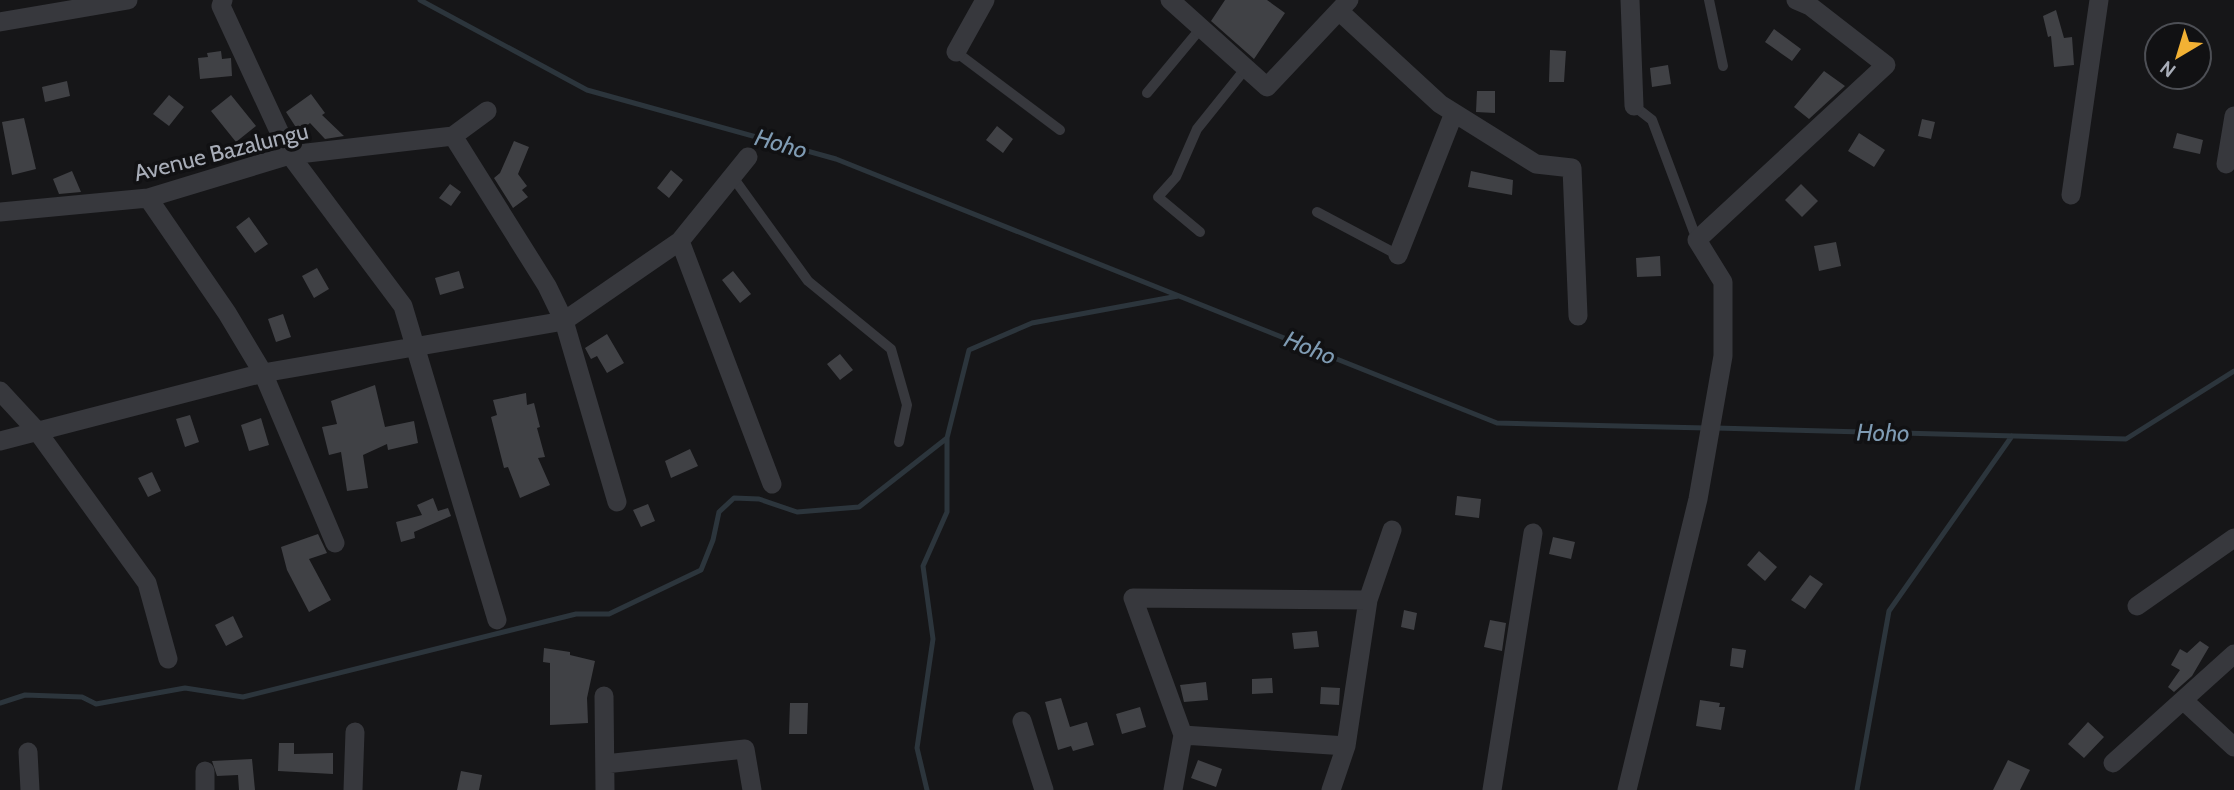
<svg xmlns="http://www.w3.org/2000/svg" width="2234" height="790" viewBox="0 0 2234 790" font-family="Cabin,sans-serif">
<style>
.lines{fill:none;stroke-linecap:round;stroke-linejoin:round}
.stream{stroke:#2c353c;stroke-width:5}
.building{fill:#404145}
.service{stroke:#37383d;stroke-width:10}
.minor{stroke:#37383d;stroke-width:19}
.labels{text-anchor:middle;stroke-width:7;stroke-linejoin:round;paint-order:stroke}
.street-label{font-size:23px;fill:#a8adb8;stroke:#111113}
.water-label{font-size:24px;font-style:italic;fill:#7f9bb3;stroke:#111113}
</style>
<rect width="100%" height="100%" fill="#161618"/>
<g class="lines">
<path class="stream" d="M420,0L587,90L836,159L1497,423L1706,428
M1716,428L2126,439L2234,371
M0,703L25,695L82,697L96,704L185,688L243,697L576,614H609L701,570L713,540L719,512L734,498L759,499L797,512L859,507L947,438
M927,790L917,748L933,639L923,566L947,512V438L969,350L1032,323L1178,296
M1857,790L1889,611L2012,436"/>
</g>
<path class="building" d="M1225,0H1267L1285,13L1254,59L1211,21Z
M2056,10L2064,38L2072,37L2074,65L2054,67L2051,36L2048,37L2043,16Z
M1774,29L1801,49L1792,61L1765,42Z
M1550,50L1566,51L1564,82H1549Z
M221,51L222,59L231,58L232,76L200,79L198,58L208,57L207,53Z
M1668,65L1671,84L1652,87L1650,68Z
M1824,71L1845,86L1809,119L1794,107Z
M67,81L70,96L45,102L42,87Z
M1477,91H1495V113L1476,112Z
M311,94L325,113L322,115L344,136L325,139L310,123L299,132L286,112Z
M169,95L184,107L169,126L153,114Z
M231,95L256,126L236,142L211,111Z
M24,118L36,169L12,175L2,122Z
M1922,119L1935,122L1931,139L1918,136Z
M997,126L1013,139L1003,153L986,140Z
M1859,133L1885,150L1874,167L1848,151Z
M2177,133L2203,140L2200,154L2173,148Z
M514,141L529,147L518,174L527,186L522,190L528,197L513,208L494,178L500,173Z
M671,170L683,180L669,198L657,188Z
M72,171L81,192L59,194L53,179Z
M1471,171L1513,180L1512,195L1468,187Z
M450,184L461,192L451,206L439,198Z
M1801,184L1818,201L1802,217L1785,200Z
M249,217L268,244L255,253L236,227Z
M1836,242L1841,266L1819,271L1814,246Z
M1660,256L1661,276L1637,277L1636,258Z
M317,268L329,289L314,298L302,276Z
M459,271L464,288L440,295L435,278Z
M733,271L751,294L740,303L722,280Z
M283,314L291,337L276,342L268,319Z
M607,334L624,363L607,373L597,356L591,359L585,348Z
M840,354L853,370L840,380L827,364Z
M375,385L385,427L414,421L418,443L388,450L387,444L363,455L368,488L347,491L341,452L329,455L322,427L337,424L331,401Z
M526,393L527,405L534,403L540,427L537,428L545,457L538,458L550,485L520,498L508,467L504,468L491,417L497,415L493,400Z
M190,415L199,442L185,447L176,419Z
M261,418L269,445L249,451L241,425Z
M690,449L698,466L671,478L665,461Z
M152,472L161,491L148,497L138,478Z
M1457,496L1481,499L1479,518L1455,515Z
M433,498L438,511L448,508L451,516L414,532L415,538L401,542L396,522L422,515L417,505Z
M648,504L655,521L641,527L633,510Z
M318,534L327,553L309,559L331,600L309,612L287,570L281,547Z
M1553,537L1575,542L1571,559L1549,554Z
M1759,551L1777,567L1765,581L1747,565Z
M1810,575L1823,584L1805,609L1791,600Z
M1404,610L1417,613L1414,630L1401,627Z
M233,616L243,637L226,646L215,625Z
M1490,620L1506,623L1502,651L1484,647Z
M1317,631L1319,647L1294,649L1292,633Z
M2200,641L2209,647L2192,676L2174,692L2168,687L2180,670L2171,665L2180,649L2187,653Z
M544,648L570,652V655L595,661L587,698L588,723L550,725V663L543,662Z
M1732,648L1746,650L1743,668L1730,666Z
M1272,678L1273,693L1252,694V679Z
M1206,682L1208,700L1184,702L1180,685Z
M1321,687L1340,688L1339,705L1320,704Z
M1061,698L1070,727L1087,722L1094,745L1073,751L1071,746L1058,750L1045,702Z
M1700,700L1720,703L1719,707H1725L1721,730L1696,726Z
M790,703H808L807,734H789Z
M1140,707L1146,727L1122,734L1116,714Z
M2088,722L2104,737L2084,758L2068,744Z
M279,743H294V754L333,753V774L278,771Z
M252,759L255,790H239L238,775L217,776L212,761Z
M1198,760L1222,769L1216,787L1191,778Z
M2008,760L2030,770L2020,790H1993Z
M461,771L482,775L479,790H457Z"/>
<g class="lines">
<path class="service" d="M1709,0L1723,66
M956,52L1060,130
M1147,93L1201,28
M1634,106L1652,120L1697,240
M732,176L808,281L891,349L907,405L899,442
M1317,212L1398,255
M1200,232L1158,197L1176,177L1197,129L1246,68"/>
<path class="minor" d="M223,0L221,6L290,155L403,306L497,620
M1170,0L1267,87L1349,0
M1630,0L1634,106
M1339,11L1440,104L1536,164L1572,168L1578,316
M0,22L128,0
M956,52L985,0
M453,136L547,286L564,321L617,502
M2226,164L2234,116
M2071,195L2099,0
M148,198L227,313L263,373L335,543
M0,212L148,198L290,155L453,136L487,111
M680,241L772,484
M1398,255L1454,113
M0,391L37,431L147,583L168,659
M0,441L263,373L564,321L680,241L748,157
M2137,606L2234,538
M604,696L605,790
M2183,700L2234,747
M1022,721L1044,790
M1183,735L1346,746
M28,752L30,790
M2113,763L2234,654
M605,764L745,749L752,790
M205,790V771
M353,790L355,732
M1173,790L1183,735L1133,598L1368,600
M1331,790L1346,746L1368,600L1392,530
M1492,790L1533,533
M1627,790L1698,499L1723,356V282L1697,240L1886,65L1810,6L1796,0"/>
</g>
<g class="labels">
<g class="street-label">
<text transform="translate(221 152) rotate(-14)" y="8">Avenue Bazalungu</text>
</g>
<g class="water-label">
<text transform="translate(781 144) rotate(16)" y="8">Hoho</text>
<text transform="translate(1310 348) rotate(22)" y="8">Hoho</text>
<text transform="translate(1883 433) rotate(1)" y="8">Hoho</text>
</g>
</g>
<g transform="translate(2178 56) rotate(218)"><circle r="33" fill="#111113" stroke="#4d4f55" stroke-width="2"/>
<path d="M0-5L12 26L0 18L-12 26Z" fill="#f2b134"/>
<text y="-10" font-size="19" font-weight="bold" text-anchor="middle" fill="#a8adb8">N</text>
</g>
</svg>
